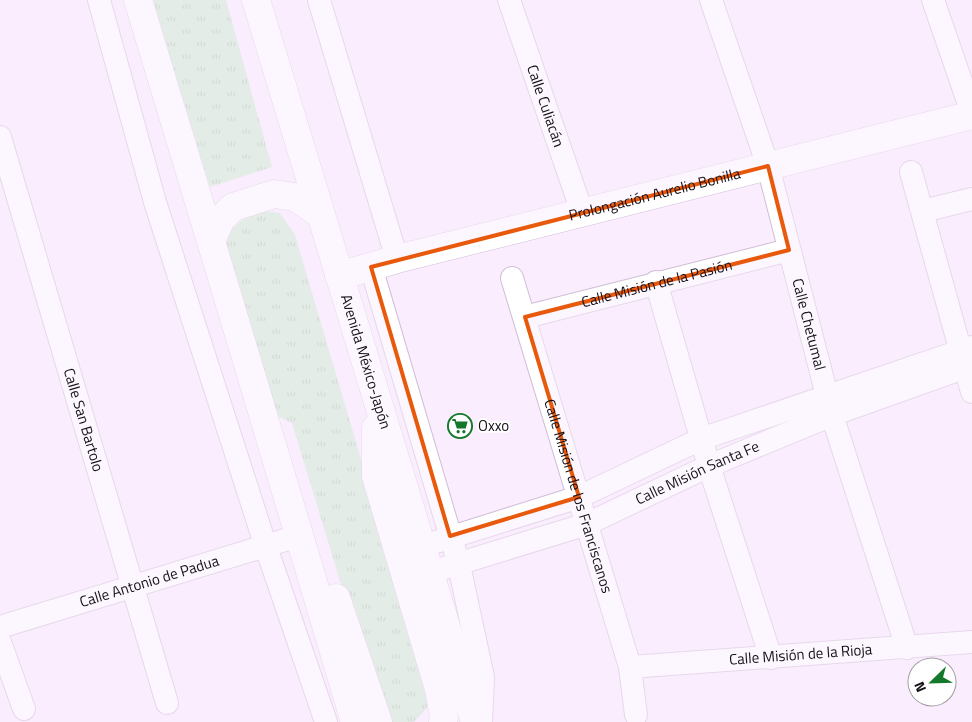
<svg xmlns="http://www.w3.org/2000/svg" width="972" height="722" viewBox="0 0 972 722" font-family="'Titillium Web',sans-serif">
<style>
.park{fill:url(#park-tufts)}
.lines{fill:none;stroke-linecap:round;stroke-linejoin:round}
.minor-casing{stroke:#d0bdd6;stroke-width:24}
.tertiary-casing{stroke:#d0bdd6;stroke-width:29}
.primary-casing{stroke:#d0bdd6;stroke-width:29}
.minor{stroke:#fff;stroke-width:22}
.tertiary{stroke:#fff;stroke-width:28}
.primary{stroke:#fff;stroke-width:28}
.marked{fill:none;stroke:#e8590c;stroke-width:4;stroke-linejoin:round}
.labels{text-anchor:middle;stroke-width:4;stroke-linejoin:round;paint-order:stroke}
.street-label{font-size:15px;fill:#161018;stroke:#fff}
.poi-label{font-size:15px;fill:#161018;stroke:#fff;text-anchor:start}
</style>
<defs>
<pattern id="park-tufts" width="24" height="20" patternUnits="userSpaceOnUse" patternTransform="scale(1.25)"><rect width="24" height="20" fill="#c7e8c9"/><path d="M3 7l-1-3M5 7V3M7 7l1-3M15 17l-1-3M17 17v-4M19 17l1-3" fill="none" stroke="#aac6ac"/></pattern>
</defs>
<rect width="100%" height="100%" fill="#faeefe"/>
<path class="park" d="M152,0H226L272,167L210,187Z
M265,211L280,213L295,235L421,662L431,699L426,709L414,722H384L381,716L292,423L277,416L226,244L228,232L242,220Z"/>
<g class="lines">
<defs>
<g id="minor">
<path d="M99,0L155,202L266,547L326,722"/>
<path d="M319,0L397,259"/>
<path id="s1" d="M509,0L582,212"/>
<path id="s2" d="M711,0L768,166L832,415L907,648"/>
<path d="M933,0L972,113"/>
<path id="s3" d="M0,137L167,703"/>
<path d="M911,172L972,392"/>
<path d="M923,211L972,199"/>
<path d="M371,267L459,565L483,677L481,722"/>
<path id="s4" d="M512,278L630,667L636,715"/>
<path d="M656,282L709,466L771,658"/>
<path id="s5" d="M525,317L789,250"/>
<path d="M420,547L579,497L701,439L972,347"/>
<path id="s6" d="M428,573L587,524L709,466L832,415L972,365"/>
<path id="s7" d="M0,627L298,536"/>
<path d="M0,642L24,709"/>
<path id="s8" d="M630,667L972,642"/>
</g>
<g id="tertiary">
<path id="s9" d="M339,276L397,259L972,115"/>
</g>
<g id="primary">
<path d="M138,0C212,240 282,482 355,722"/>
<path id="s10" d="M256,0L475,722"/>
<path d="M212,239L221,219L233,207L274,194L295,197L319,213"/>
<path d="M376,428V476L439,689L444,717L443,722"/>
<path d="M336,598L378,722"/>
</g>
</defs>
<use href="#minor" class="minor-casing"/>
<use href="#tertiary" class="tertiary-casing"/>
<use href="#primary" class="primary-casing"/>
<use href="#minor" class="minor"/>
<use href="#tertiary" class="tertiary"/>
<use href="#primary" class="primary"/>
</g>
<path d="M0 0H972V722H0ZM768,166L789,250L525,317L579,497L450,536L371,267Z" fill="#faeefe" fill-opacity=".55" fill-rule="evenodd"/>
<path class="marked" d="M768,166L789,250L525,317L579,497L450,536L371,267Z"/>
<defs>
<symbol id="supermarket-ring" viewBox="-11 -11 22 22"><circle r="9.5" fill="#fff" stroke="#13782a" stroke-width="1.5"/><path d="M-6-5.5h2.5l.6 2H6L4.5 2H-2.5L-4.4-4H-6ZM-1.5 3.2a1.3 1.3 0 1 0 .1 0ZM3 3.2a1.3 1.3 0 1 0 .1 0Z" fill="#13782a"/></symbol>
</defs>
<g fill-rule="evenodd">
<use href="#supermarket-ring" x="446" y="412" width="28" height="28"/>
</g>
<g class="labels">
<g class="street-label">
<text dy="5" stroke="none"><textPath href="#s1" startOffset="112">Calle Culiacán</textPath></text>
<text dy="5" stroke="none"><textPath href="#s9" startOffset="326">Prolongación Aurelio Bonilla</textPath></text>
<text dy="5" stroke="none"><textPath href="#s5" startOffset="136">Calle Misión de la Pasión</textPath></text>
<text dy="5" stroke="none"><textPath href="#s2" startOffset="339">Calle Chetumal</textPath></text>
<text dy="5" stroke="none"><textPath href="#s10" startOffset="378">Avenida México-Japón</textPath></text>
<text dy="5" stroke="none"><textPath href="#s3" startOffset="295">Calle San Bartolo</textPath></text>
<text dy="5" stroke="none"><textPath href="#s6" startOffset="288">Calle Misión Santa Fe</textPath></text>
<text dy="5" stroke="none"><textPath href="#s4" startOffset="228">Calle Misión de los Franciscanos</textPath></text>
<text dy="5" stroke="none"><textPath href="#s7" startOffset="156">Calle Antonio de Padua</textPath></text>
<text dy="5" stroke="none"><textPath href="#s8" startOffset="171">Calle Misión de la Rioja</textPath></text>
</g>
<g class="poi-label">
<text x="478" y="431">Oxxo</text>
</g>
</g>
<g transform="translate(932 682) rotate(247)"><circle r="24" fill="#ffffff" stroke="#a29fa3"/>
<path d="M0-4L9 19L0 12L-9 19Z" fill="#13782a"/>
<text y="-8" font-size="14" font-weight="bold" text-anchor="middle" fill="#161018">N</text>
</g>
</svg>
